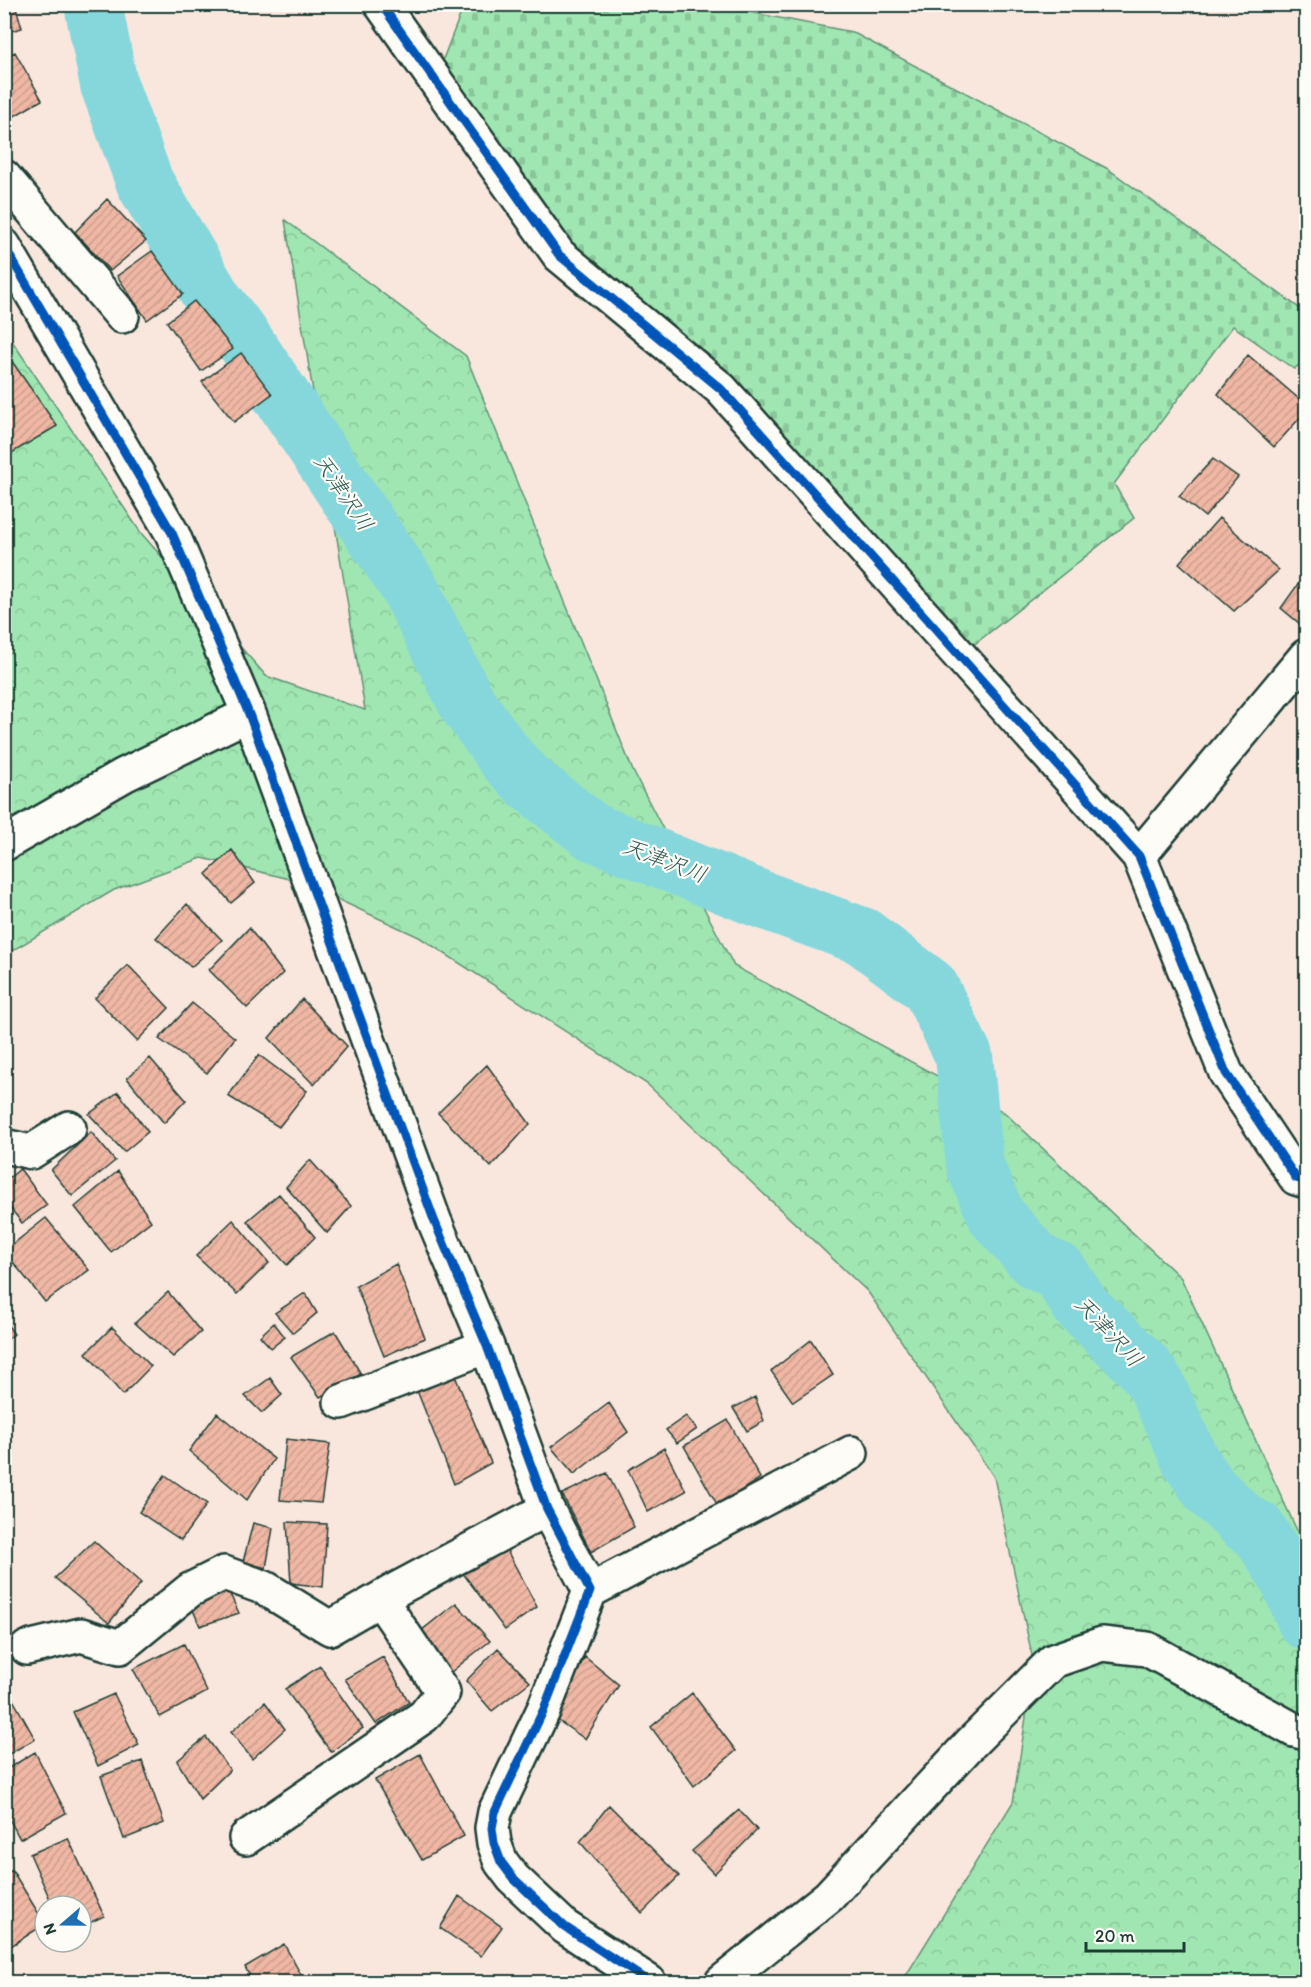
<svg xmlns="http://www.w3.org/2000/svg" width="1311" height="1987" viewBox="0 0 1311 1987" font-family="Itim,'Klee One',sans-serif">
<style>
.forest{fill:url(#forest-crowns);stroke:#609273;stroke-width:1.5}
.cemetery{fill:url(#cemetery-stones);stroke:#609273;stroke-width:1.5}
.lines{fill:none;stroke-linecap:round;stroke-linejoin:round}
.river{stroke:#85d7dc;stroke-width:58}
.building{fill:url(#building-hatch);stroke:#1f3d34;stroke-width:1.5}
.minor-casing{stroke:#1f3d34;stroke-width:38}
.minor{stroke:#fdfcf7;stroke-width:33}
.cycleway-casing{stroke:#fdfcf7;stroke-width:13}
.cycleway{stroke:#0057b8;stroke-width:9}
.labels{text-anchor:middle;stroke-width:4.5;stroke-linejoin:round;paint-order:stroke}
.water-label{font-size:22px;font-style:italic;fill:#335c56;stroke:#fdfcf7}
</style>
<defs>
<pattern id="forest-crowns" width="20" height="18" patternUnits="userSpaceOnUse" patternTransform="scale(1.5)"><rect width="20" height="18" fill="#a0e6b2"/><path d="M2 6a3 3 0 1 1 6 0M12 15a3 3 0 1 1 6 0" fill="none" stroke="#89c69a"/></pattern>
<pattern id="cemetery-stones" width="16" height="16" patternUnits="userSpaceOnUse" patternTransform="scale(1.5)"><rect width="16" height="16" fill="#a0e6b2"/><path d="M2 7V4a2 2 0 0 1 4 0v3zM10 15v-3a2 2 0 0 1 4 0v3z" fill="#89c69a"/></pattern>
<pattern id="building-hatch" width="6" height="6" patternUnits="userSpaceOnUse" patternTransform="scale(1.5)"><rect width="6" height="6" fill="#efb7a4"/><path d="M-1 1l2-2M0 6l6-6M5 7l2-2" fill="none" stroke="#cc9e8e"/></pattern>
</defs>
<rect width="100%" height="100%" fill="#f9e7de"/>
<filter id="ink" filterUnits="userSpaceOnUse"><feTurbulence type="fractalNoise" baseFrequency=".0167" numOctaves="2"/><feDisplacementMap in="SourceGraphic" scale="12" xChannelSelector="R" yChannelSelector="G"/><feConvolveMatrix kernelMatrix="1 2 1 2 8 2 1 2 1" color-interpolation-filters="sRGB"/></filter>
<g filter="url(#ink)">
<path class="forest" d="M285,220L466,356L633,771L734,966L1004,1112L1181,1278L1306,1550V1982H902L1013,1802L1034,1665L994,1477L868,1292L647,1084L419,937L298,881L202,858L114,890L5,955L4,329L141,533L266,676L365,710Z"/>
<path class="cemetery" d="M464,5H713L852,32L1108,169L1306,313V359L1294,369L1233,326L1114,484L1134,518L971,647L677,328L574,251L440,67Z"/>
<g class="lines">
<path class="river" d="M93,4L109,85L145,183L213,299L244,340L409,587L468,705L507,759L530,783L593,832L760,899L862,936L930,987L964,1056L975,1166L997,1217L1036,1261L1059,1272L1082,1307L1143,1366L1156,1384L1191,1462L1211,1491L1246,1524L1257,1529L1288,1577L1306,1621"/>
</g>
<path class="building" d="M4,4H15L22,28L4,33Z
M15,52L42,100L4,122V58Z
M107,199L146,241L110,271L75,232Z
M152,251L183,294L147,320L117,276Z
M194,301L233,349L201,371L167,322Z
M4,350L57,426L10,454L4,445Z
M241,353L272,394L234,422L202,382Z
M1248,355L1306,405V411L1274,447L1218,394Z
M1213,459L1238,477L1205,517L1179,496Z
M1219,518L1279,570L1234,611L1179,563Z
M1306,573V629L1281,608Z
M232,850L255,883L231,903L206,874Z
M187,904L222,940L191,967L156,938Z
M249,928L283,973L247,1008L209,970Z
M128,965L169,1008L137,1041L95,998Z
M302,999L347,1046L314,1085L269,1038Z
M192,1003L235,1038L207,1073L159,1039Z
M259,1055L307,1091L279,1127L228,1096Z
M150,1058L186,1100L164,1123L127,1078Z
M487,1065L530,1124L491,1167L438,1113Z
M118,1092L148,1132L124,1152L89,1114Z
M91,1132L115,1161L72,1196L51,1170Z
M310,1160L351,1206L327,1233L286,1187Z
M20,1169L47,1205L22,1223L4,1200V1182Z
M118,1171L151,1221L111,1252L75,1207Z
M279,1194L315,1237L287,1265L247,1221Z
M46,1218L89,1270L45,1302L4,1251Z
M233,1220L269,1263L237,1294L196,1256Z
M396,1264L425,1338L384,1356L356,1286Z
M168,1292L201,1332L173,1357L135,1323Z
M305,1293L317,1313L293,1333L275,1313Z
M4,1320L14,1334L4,1342Z
M274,1323L285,1337L271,1348L260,1336Z
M112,1327L151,1366L123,1395L86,1353Z
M335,1331L361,1374L320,1397L291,1357Z
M811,1340L833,1375L793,1402L771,1371Z
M453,1371L491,1463L454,1484L416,1388Z
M270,1378L282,1395L262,1413L245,1396Z
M755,1397L764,1421L747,1431L733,1408Z
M609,1403L628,1432L574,1474L551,1447Z
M217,1413L274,1459L247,1500L189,1451Z
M686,1416L697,1429L677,1443L666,1430Z
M728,1420L760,1478L718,1506L684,1446Z
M286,1439L330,1444L321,1503L280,1500Z
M664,1448L686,1491L648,1512L628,1470Z
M607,1473L634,1527L591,1552L562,1494Z
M165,1475L207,1504L181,1540L139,1512Z
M287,1522L327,1524L323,1587L291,1583Z
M253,1523L273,1528L266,1568L243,1562Z
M94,1541L141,1583L109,1623L55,1578Z
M503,1543L537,1607L505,1630L462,1572Z
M226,1586L239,1613L200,1626L190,1603Z
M456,1603L490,1641L451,1672L421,1631Z
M184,1644L207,1692L160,1717L133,1669Z
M498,1648L530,1682L492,1711L466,1681Z
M383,1657L409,1702L376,1724L345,1679Z
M585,1657L619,1685L585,1739L550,1715Z
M320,1666L363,1728L331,1752L285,1689Z
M6,1687L35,1739L4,1757V1688Z
M692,1693L736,1751L694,1786L651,1727Z
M114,1694L139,1745L98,1766L73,1712Z
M265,1702L285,1729L252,1759L231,1732Z
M206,1737L230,1770L200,1799L177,1761Z
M35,1752L66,1813L20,1839L4,1809V1771Z
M420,1754L464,1836L422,1860L375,1780Z
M142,1761L164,1823L124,1839L101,1776Z
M609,1805L679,1876L642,1913L580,1842Z
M739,1810L757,1830L714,1874L692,1851Z
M68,1838L104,1916L81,1927V1906H53L30,1854Z
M12,1870L45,1924L11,1946L4,1937V1876Z
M459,1896L502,1927L481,1956L440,1928Z
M284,1944L305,1982H253L245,1967Z"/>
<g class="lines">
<defs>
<path id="minor" d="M381,4L559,255L721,389L1139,856L1226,1073L1296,1178L1306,1181
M4,177L122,316
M4,246L172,533L249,714L434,1220L487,1346L547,1509L590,1591L544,1709L495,1812L492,1828L494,1843L501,1862L513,1878L565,1927L649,1982
M4,844L124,775L249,714
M1139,856L1306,656
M4,1146L31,1152L69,1128
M341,1402L487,1346
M590,1591L851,1453
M27,1648L81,1635L120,1647L190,1590L224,1573L265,1588L330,1628L399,1588L547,1509
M246,1838L424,1716L443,1692L380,1599
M722,1982L829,1896L971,1743L1053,1661L1102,1644L1147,1649L1294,1730L1306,1733"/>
</defs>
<use href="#minor" class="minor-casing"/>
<use href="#minor" class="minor"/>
<defs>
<path id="cycleway" d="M381,4L559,255L721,389L1139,856L1226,1073L1296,1178L1306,1181
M4,246L172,533L249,714L434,1220L487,1346L547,1509L590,1591L544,1709L495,1812L492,1828L494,1843L501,1862L513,1878L565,1927L649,1982"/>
</defs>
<use href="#cycleway" class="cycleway-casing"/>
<use href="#cycleway" class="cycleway"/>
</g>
</g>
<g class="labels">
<g class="water-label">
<text transform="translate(344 492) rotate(56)" y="8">天津沢川</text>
<text transform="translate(665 860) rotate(21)" y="8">天津沢川</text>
<text transform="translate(1109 1331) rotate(47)" y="8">天津沢川</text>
</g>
</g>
<rect width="1311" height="1987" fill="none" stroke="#fdfcf7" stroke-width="24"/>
<rect x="12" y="12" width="1287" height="1963" fill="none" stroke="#1f3d34" stroke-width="2" filter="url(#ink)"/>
<g transform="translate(63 1924) rotate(250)"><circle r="28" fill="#fdfcf7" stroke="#a4b0a9" stroke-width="1.5"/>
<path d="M0-4.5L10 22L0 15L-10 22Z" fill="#1f6fb2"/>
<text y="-9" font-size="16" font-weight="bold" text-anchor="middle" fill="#1f3d34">N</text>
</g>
<path d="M1086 1942v9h98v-9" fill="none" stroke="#1f3d34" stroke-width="3"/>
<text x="1095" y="1942" font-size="18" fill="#1f3d34" stroke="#fdfcf7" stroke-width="4.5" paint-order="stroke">20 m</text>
</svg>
